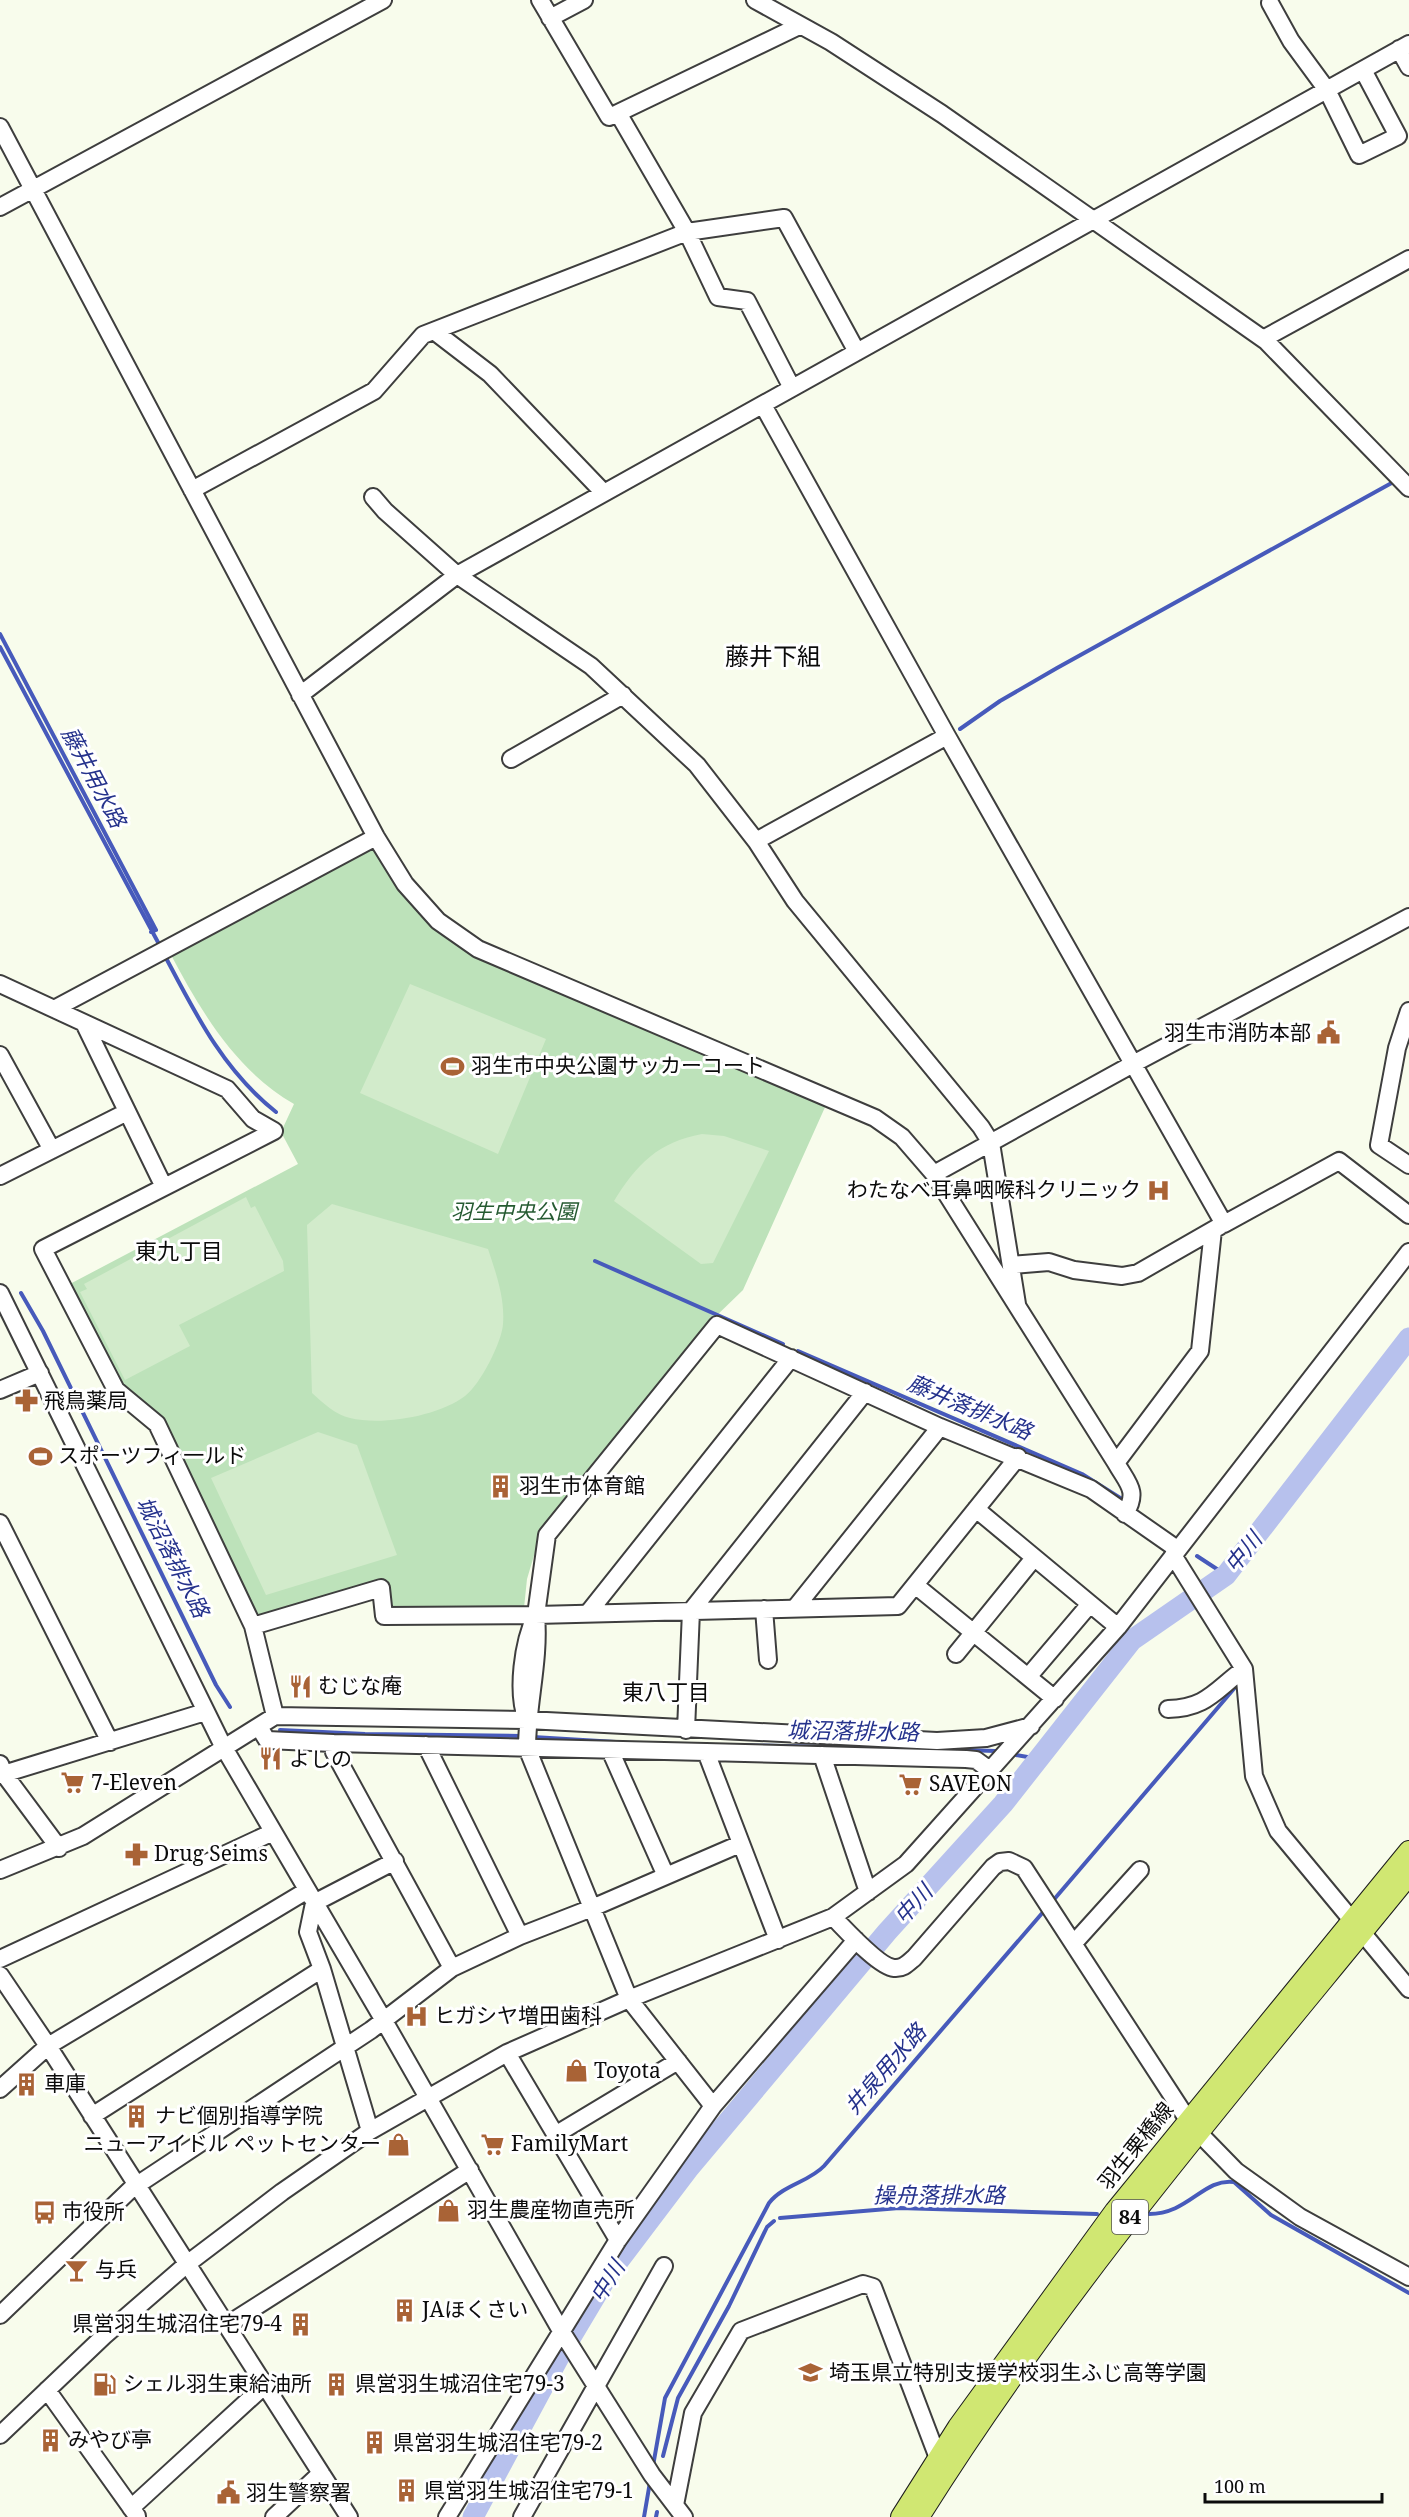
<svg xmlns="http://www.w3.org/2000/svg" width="1409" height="2517" viewBox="0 0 1409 2517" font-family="'Noto Serif','Noto Sans JP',serif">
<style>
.park{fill:#bde2ba}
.pitch{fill:#d2ebcb}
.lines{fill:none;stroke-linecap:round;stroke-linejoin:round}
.stream{stroke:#475abb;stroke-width:4}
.river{stroke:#b7c1ed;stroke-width:21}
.minor-casing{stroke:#3e3e3e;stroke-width:20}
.major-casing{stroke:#1c1c1c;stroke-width:22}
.minor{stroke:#fff;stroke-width:16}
.major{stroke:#d0e772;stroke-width:20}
.labels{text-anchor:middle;stroke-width:6;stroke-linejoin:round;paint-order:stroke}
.shield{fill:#fff;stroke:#545454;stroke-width:1.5}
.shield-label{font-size:20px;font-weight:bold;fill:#0b0b0b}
.poi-label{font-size:21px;fill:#0b0b0b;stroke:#fff;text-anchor:start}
.park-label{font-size:21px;font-style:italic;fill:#255a31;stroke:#fff}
.street-label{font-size:21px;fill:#0b0b0b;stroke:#fff}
.water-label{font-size:22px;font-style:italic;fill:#25328c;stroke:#fff}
.neighbourhood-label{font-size:22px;fill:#0b0b0b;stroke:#fff}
.quarter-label{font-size:24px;fill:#0b0b0b;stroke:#fff}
</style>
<rect width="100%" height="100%" fill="#f8fcec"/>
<path class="park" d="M371,846L399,888L431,926L826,1105L743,1290L710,1322L541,1532L527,1579L524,1608L388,1609L386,1581L255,1619L161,1422L121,1387L68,1285L298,1164L281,1132L294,1104C236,1071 200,1010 170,953Z"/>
<path class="pitch" d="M410,984L546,1039L498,1154L360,1093Z
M702,1134L724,1136L769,1151L713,1263L701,1264L614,1201C637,1164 658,1142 702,1134Z
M246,1197L251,1208L255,1206L283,1261L284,1271L179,1325L190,1346L125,1380L80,1292L87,1289L84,1284Z
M332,1204L488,1249C496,1273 505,1298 503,1324C502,1342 480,1385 465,1396C439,1416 382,1426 350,1418C336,1415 323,1403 312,1393L307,1225Z
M318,1432L357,1445L397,1555L266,1595L211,1478Z"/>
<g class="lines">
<path class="stream" d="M0,634L156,930L151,932
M0,647L160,946
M960,729L1000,701L1057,668L1397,480
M166,958C196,1015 224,1071 276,1112
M595,1261L783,1344
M21,1293L43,1331L216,1685L230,1707
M798,1351L1082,1474L1125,1501
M1197,1556L1226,1575
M280,1730L365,1734L520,1736
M533,1737L616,1742
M732,1745L929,1749
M936,1749L995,1751
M1016,1755L1039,1759
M1051,1903L1238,1684
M1149,2214C1189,2214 1203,2178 1234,2182L1271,2215L1409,2293
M780,2218L899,2208L1097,2214
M663,2456L678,2398L729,2306L767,2227L774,2221
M653,2466L665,2398L769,2203C783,2185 809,2182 824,2166L1044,1911
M644,2517L650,2482
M656,2517L657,2512"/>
<path class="river" d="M473,2517L559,2357L608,2275L689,2168L887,1932L1003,1804L1132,1640L1226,1575L1409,1338"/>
<defs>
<path id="minor" d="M540,0L609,117L618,113L687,232L718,297L747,301L792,388
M755,0L831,42L942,114L1266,341L1409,488
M1270,3L1291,41L1327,90L1359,155L1398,136L1363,70
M550,18L584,0
M1399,49L1409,67
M618,113L799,26
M0,127L376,837L405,884L438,921L478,949L875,1118L902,1137L934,1174L1116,1463C1128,1484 1139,1491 1125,1514
M0,207L383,0
M434,331L490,374L604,493
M1263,339L1409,259
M763,405L947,736L1224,1224L1339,1161L1409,1215
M192,490L374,391L423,335L687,232L784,218L857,352
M373,497L385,511L457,575L591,666L697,765L756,841L795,901L981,1127L991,1143L1017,1304
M300,695L457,575L1409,44
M511,759L623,695
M756,841L947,736
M0,984L227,1089L253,1119L274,1131L43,1249L116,1390L157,1424L253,1626L275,1716
M54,1009L376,837
M1409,1011L1397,1048L1379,1145L1409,1165
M84,1023L164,1187
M0,1055L52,1150
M934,1174L1133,1064L1409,917
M0,1176L127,1112
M1011,1265L1049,1262L1074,1270L1122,1276L1138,1273L1220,1226
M0,1293L223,1746L383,2019L560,2329L652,2475L684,2517
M0,1390L40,1373
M1116,1463L1200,1351L1213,1230
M976,1509L1118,1627
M0,1523L110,1742
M1173,1555L1244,1669L1254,1776L1278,1831L1409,1989
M915,1585L1055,1699
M795,1608L940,1427
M764,1609L768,1660
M588,1613L791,1358
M536,1615L547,1535L717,1325L940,1427L1091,1489L1177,1549
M253,1626L381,1588L384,1616L536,1615L898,1606L1018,1457
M956,1654L1034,1558
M1028,1677L1090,1604
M1168,1709C1207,1708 1215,1690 1244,1669
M259,1727L267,1740L333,1743L334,1752L452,1968
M686,1730L691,1611L865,1392
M333,1743L706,1752L778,1940
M426,1745L520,1936
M610,1750L666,1876
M706,1752L966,1759L976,1760L991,1771
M822,1755L868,1892
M0,1764L4,1774L59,1848
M0,1775L205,1712
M0,1870L83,1836L275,1716L527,1720L937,1741L986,1738L1031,1726
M833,1917C845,1929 879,1967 894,1968C903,1969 908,1963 914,1958L993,1867L1000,1862L1009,1861L1024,1868L1188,2120
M1074,1943L1140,1870
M0,1959L273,1832
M0,1975L48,2046L349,2517
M507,2053L618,2240
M0,2089L48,2046L306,1891
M713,2106L856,1940
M92,2116L322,1969
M370,2131L322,1969L308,1932L314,1903L395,1861
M1197,2131L1236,2171L1300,2217L1409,2277
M555,2135L678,2061
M0,2315L131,2189L371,2030L452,1968L520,1936L592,1908L740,1844
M227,2325L470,2170
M47,2390L137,2516
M0,2435L104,2336L187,2264L282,2192L370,2131L507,2053L629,1999L833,1917L906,1864L1118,1627L1409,1252
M675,2505L693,2413L741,2331L863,2284L873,2287L938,2458
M131,2508L265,2385
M274,2517L321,2473
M447,2517L618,2240L713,2106L629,1999L527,1748C527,1704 540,1660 536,1615C523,1642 516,1692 527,1720
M522,2517L664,2266"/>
<path id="major" d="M901,2517L958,2427L1115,2211L1409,1851
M919,2517C1062,2288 1239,2084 1409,1875"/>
</defs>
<use href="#minor" class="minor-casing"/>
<use href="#major" class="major-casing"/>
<use href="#minor" class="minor"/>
<use href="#major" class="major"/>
</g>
<defs>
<symbol id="civic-bare" viewBox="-9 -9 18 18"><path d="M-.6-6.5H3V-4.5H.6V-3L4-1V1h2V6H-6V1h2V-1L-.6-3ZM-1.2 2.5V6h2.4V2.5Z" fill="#a96336" stroke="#fff" stroke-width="2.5" paint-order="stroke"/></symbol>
<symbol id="stadium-bare" viewBox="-9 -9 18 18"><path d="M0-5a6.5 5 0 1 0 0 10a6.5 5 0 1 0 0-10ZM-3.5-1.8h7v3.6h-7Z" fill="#a96336" stroke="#fff" stroke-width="2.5" paint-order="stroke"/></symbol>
<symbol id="hospital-bare" viewBox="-9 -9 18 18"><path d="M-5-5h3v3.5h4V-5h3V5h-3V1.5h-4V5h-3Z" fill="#a96336" stroke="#fff" stroke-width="2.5" paint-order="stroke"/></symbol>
<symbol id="pharmacy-bare" viewBox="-9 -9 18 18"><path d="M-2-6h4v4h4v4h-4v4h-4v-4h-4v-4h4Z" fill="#a96336" stroke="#fff" stroke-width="2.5" paint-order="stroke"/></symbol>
<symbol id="building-bare" viewBox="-9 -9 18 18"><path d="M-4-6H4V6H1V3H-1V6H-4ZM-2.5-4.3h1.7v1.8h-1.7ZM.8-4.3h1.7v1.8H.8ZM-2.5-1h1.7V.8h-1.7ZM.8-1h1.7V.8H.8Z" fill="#a96336" stroke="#fff" stroke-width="2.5" paint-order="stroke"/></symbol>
<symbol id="restaurant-bare" viewBox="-9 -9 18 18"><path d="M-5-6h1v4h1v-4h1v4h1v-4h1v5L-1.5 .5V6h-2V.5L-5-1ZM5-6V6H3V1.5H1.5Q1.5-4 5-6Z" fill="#a96336" stroke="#fff" stroke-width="2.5" paint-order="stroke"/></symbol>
<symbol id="supermarket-bare" viewBox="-9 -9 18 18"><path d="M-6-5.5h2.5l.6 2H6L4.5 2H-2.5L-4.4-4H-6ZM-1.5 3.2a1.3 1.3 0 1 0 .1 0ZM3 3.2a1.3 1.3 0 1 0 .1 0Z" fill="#a96336" stroke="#fff" stroke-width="2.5" paint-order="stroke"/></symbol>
<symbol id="shop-bare" viewBox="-9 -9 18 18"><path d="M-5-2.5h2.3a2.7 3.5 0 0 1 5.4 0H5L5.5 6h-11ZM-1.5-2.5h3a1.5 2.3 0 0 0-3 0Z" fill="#a96336" stroke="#fff" stroke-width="2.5" paint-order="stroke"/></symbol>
<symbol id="bus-bare" viewBox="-9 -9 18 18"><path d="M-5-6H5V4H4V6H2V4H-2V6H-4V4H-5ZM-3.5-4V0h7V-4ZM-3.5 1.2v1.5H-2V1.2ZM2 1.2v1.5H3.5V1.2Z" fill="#a96336" stroke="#fff" stroke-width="2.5" paint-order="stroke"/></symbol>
<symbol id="bar-bare" viewBox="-9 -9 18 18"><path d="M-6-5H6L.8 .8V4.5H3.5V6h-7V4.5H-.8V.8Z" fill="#a96336" stroke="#fff" stroke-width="2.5" paint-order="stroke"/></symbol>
<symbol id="school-bare" viewBox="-9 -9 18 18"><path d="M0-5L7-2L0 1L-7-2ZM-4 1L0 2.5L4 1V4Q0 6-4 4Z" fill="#a96336" stroke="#fff" stroke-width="2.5" paint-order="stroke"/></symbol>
<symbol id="fuel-bare" viewBox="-9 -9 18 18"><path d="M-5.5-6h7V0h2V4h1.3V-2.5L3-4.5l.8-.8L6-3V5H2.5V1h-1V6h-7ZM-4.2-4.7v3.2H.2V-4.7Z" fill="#a96336" stroke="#fff" stroke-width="2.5" paint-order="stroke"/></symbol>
</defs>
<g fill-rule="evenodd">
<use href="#civic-bare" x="1312" y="1016" width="33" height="33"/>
<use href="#stadium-bare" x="436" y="1050" width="33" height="33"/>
<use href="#hospital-bare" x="1142" y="1174" width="33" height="33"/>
<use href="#pharmacy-bare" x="10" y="1384" width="33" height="33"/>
<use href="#stadium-bare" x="24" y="1440" width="33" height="33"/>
<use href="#building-bare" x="484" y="1470" width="33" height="33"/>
<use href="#restaurant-bare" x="284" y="1670" width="33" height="33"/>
<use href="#restaurant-bare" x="254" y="1742" width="33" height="33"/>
<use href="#supermarket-bare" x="56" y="1766" width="33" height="33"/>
<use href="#supermarket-bare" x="894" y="1768" width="33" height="33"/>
<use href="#pharmacy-bare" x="120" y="1838" width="33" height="33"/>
<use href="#hospital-bare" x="400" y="2000" width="33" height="33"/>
<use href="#shop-bare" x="560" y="2054" width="33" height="33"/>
<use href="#building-bare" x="10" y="2068" width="33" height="33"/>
<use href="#building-bare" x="120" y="2100" width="33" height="33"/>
<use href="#shop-bare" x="382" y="2128" width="33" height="33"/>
<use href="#supermarket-bare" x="476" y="2128" width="33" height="33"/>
<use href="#shop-bare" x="432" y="2194" width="33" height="33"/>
<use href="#bus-bare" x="28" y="2196" width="33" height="33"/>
<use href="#bar-bare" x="60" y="2254" width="33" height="33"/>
<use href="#building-bare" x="388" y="2294" width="33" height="33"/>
<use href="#building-bare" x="284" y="2308" width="33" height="33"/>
<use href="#school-bare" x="794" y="2356" width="33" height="33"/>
<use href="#fuel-bare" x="88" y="2368" width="33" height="33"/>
<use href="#building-bare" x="320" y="2368" width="33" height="33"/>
<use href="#building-bare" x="34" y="2424" width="33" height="33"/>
<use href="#building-bare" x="358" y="2426" width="33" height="33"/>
<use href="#building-bare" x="390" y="2474" width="33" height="33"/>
<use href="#civic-bare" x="212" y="2476" width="33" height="33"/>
</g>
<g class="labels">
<rect class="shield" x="1112" y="2200" width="36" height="34" rx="4.5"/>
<g class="shield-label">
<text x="1130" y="2224">84</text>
</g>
<g class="poi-label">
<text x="1311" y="1040" text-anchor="end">羽生市消防本部</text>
<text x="471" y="1073">羽生市中央公園サッカーコート</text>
<text x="1141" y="1197" text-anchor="end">わたなべ耳鼻咽喉科クリニック</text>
<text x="44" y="1408">飛鳥薬局</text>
<text x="58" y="1463">スポーツフィ一ルド</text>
<text x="519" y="1493">羽生市体育館</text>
<text x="318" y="1693">むじな庵</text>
<text x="289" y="1766">よしの</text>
<text x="91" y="1790">7-Eleven</text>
<text x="929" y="1791">SAVEON</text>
<text x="154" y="1861">Drug Seims</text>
<text x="434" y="2023">ヒガシヤ増田歯科</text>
<text x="594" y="2078">Toyota</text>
<text x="44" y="2091">車庫</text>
<text x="155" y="2123">ナビ個別指導学院</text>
<text x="381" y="2151" text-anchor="end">ニューアイドル ペットセンター</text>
<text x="511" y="2151">FamilyMart</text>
<text x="467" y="2217">羽生農産物直売所</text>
<text x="62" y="2219">市役所</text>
<text x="95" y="2277">与兵</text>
<text x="422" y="2317">JAほくさい</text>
<text x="282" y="2331" text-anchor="end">県営羽生城沼住宅79-4</text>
<text x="829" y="2380">埼玉県立特別支援学校羽生ふじ高等学園</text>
<text x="123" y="2391">シェル羽生東給油所</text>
<text x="355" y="2391">県営羽生城沼住宅79-3</text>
<text x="68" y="2447">みやび亭</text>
<text x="393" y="2450">県営羽生城沼住宅79-2</text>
<text x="424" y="2498">県営羽生城沼住宅79-1</text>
<text x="246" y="2500">羽生警察署</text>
</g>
<g class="park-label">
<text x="514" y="1219">羽生中央公園</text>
</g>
<g class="street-label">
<text transform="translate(1136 2146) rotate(-51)" y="7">羽生栗橋線</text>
</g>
<g class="water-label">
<text transform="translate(94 777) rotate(62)" y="8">藤井用水路</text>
<text transform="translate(970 1407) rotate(23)" y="8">藤井落排水路</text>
<text transform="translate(1243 1552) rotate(-51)" y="8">中川</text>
<text transform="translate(173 1557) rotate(63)" y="8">城沼落排水路</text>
<text transform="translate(853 1731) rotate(1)" y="8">城沼落排水路</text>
<text transform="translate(913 1904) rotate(-48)" y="8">中川</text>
<text transform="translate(885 2069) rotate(-49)" y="8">井泉用水路</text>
<text x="939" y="2203">操舟落排水路</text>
<text transform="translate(607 2281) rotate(-58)" y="8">中川</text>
</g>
<g class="neighbourhood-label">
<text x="179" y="1259">東九丁目</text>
<text x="666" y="1700">東八丁目</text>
</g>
<g class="quarter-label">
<text x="773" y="665">藤井下組</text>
</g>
</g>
<path d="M1205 2493v9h177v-9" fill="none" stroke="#0b0b0b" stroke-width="3"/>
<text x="1214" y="2493" font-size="18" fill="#0b0b0b" stroke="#ffffff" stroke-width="4.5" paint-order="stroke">100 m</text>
</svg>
